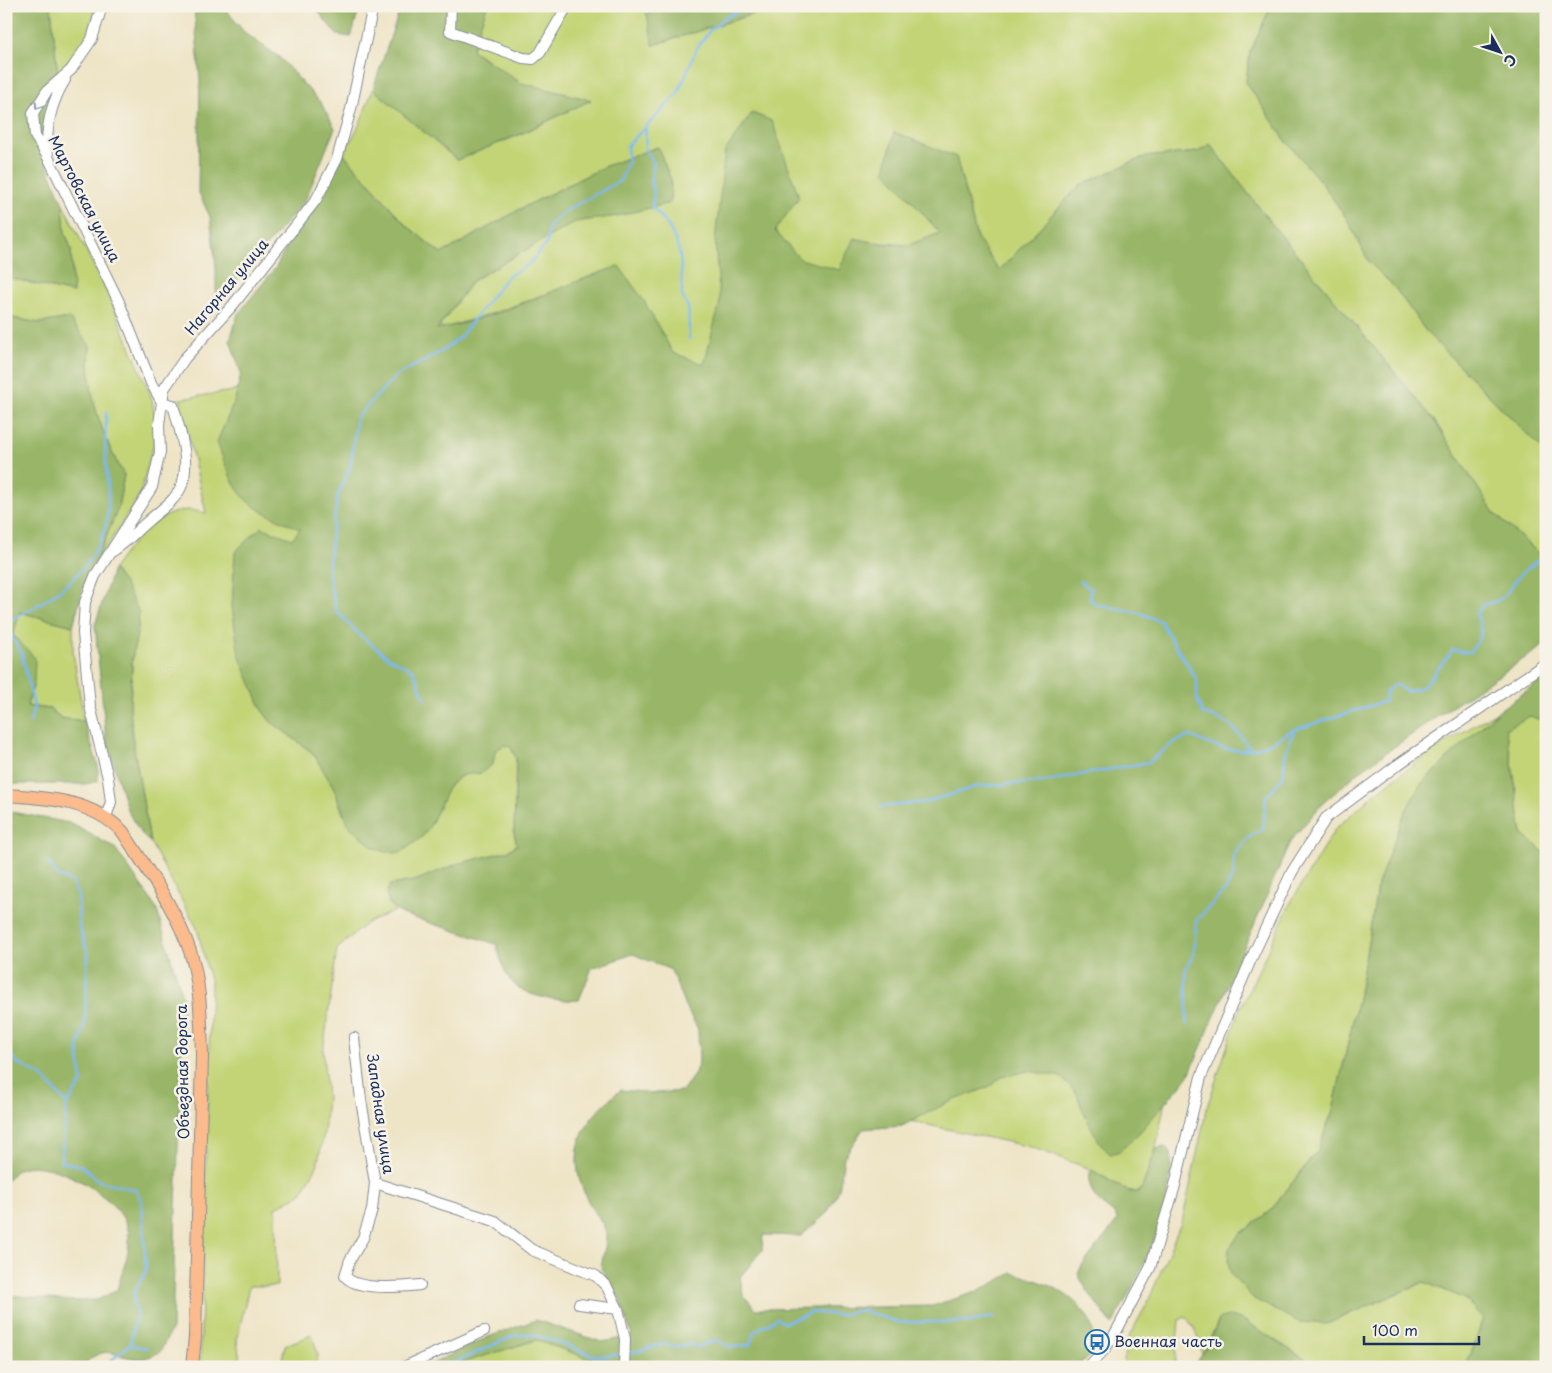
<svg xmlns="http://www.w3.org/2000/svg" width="1552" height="1373" viewBox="0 0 1552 1373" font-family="'Playpen Sans',sans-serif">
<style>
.green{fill:#c2d476;stroke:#6e826a}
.forest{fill:#99b667;stroke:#5a7262}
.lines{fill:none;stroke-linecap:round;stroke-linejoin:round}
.stream{stroke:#7db8ef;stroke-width:2.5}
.minor-casing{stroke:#848a92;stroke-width:12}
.major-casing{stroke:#848a92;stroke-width:14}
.minor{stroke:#fff;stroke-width:10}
.major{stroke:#fbbb8d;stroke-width:12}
.oneway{stroke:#8d97ae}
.labels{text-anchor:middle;stroke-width:5;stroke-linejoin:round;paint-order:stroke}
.street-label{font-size:15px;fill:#1b2f5e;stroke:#f7f3e8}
.poi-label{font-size:15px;fill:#1b2f5e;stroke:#f7f3e8;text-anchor:start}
</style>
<rect width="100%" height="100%" fill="#f7f3e8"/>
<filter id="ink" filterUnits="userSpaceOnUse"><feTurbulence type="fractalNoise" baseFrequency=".02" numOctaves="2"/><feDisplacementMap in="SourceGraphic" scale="10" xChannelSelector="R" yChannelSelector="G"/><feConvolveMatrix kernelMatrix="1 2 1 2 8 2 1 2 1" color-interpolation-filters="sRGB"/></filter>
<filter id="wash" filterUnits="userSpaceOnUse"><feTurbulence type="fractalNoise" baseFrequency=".0096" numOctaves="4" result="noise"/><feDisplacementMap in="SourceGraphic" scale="20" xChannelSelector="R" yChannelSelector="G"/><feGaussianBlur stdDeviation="1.12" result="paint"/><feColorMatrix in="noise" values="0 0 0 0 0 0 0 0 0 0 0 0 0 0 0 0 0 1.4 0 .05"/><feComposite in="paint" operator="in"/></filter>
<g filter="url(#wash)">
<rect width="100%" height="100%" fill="#eee4c6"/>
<path class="green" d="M51,6H95C94,35 75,55 58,77Z
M428,6H641L647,14L654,45L756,13L765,6H1271L1250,52L1246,82L1286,141L1322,183L1347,219L1369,262L1395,288L1428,334L1546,453V560L1494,513L1433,419L1271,223L1210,144L1198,152L1144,157L1080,185L999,271L977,238L956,157L924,213L940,233L909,245L874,242L1167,1090L1156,1149L1142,1188L1137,1192H1130L1090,1169L1031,1147L839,1106L729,1045L498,707L269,720L313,753L334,788L343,814L431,824C439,808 446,781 464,775C477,771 480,774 493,764L495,751L504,745L510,746L516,758L514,833L517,844L508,851L457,864L414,881L390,885L389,903L395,911L367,923L337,949L323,1052L327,1099L324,1133L317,1166L301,1194L276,1207L277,1286H249L237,1340L241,1367H200L211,984L197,928L150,842L132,736L130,706L133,653L117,573L113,569C130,544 154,513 187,510C193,510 200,512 206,513L180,399L345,374L542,295L494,313L437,330L473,280L575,221L617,216L670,203L671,180L657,147L606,166L524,207L441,254L405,224L344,154L360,123L373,89L457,160L519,135L591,100L521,83L472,50L476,37Z
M63,204L110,299L151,396L155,415L156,435L140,495L95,565L118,508L124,475C102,438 85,389 90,346L69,318L40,323L6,317V277L73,293L71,249L65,232Z
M19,612L73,626V652L84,721L61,718L50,709L27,706L34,683L13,635Z
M1546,685V854L1522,834C1516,799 1514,763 1505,729L1530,716Z
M1498,711L1420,785L1378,884L1359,994L1333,1110L1318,1150L1271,1210L1238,1236L1326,1324L1424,1282L1464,1298L1483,1318L1473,1349L1463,1367H1317L1245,1321L1220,1318L1202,1354L1195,1329L1186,1317L1179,1320L1175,1365L1124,1366L1125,1344L1148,1302L1183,1218L1207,1107L1239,1011L1291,902L1335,829L1373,795L1427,754Z
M312,1335L318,1355L316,1367H280L285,1345Z
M536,1340L613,1367H457L468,1361Z"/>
<path class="forest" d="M6,6H51L58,77L34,104L44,158L63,204L65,232L71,249L73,293L6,277Z
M194,6H223L244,32L279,57L321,103L335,128L305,201L216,304V267L210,217L198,191L200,81Z
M314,6H360L351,37L337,35Z
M401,6H487L472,50L521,83L591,100L518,135L457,160L373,89Z
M652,6H765L756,13L653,45L647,14Z
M1271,6H1546V453L1428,334L1395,288L1369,262L1347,219L1322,183L1286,141L1246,82L1250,52Z
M58,84L46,151L38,137L34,113Z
M752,113L772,121L799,197L775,231L800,259L839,270L854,238L881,244L909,245L940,233L885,171L894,132L956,157L977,238L999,271L1080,185L1144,157L1198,152L1210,144L1271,223L1433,419L1494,513L1546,560V644L1438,716L1360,771L1324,802L1291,840L1188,1077L1138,1134L1120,1151L1110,1154L1101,1145L1085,1116L1077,1094L1061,1077L1028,1071L1002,1077L989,1087L947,1103L902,1126L863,1129L844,1157L839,1190L827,1213L801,1236L763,1235L762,1250L740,1277L743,1295L756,1309L933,1306L979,1291L1012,1273C1045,1281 1091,1299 1094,1338C1094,1343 1093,1352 1089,1356C1086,1360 1078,1364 1073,1367H613L536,1340L468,1361L457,1367H425L488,1337L536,1320L602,1342L632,1336L619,1297L601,1268C602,1258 607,1244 606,1234C605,1224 594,1212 589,1203C564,1154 580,1122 621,1090L655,1093L682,1091L694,1075L699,1062L698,1029L685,1006L671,970L633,954L592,968L579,1000C558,1001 521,998 508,977C502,968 500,954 496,944L405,915C394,910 389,905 386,894L390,885L414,881L457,864L508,851L517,845L514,833L516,758L510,746L504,745L495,751L493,764L481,773L462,775L449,786L431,824L422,837L400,853L385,852L373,847L349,826L334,788L313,753L269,720L262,710L239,655L232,607L235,552L261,527L292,539L300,529C242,503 239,503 217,442L235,400L241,373L230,340L238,314L276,267L302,219L344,154L405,224L441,254L524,207L606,166L658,147L671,180L670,203L617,216L575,222L473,280L437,329C497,319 561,285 619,266L644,301L673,353L704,364L720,302L715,241L725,151Z
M6,317L40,323L69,318L90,346C85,389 102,438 124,475L118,508L95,565L85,581L73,626L20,612L13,635L35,658L34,683L27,706L50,709L61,718L84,721L98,766V781L86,784H6Z
M113,569L124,583L139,612L138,629L132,659L130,706L132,736L150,842L143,836L128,812L106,739L95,625Z
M1546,677V722L1530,716L1505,729C1514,763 1516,799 1522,834L1546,854V1367H1463L1473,1349L1483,1318L1464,1298L1424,1282L1326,1324L1299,1322L1254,1299L1231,1274L1228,1262L1229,1249L1238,1236L1271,1210L1318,1150L1333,1110L1359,994L1378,884L1404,814L1420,785L1498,711Z
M6,811L70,823L115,848L156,907L183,999L172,1328L160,1352C155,1354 150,1357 145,1358C118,1362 107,1338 82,1367H6V1297L9,1295L70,1301L97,1300L117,1290C122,1270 134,1246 127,1226C117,1196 52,1158 21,1168C16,1170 10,1177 6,1181Z
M1165,1147L1171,1153C1174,1212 1139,1275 1112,1325C1101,1309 1086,1291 1078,1274L1081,1267L1118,1220C1110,1204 1095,1207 1090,1185C1088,1178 1088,1177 1090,1169L1129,1192H1137L1142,1188L1156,1149Z
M1231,1316L1245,1321L1317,1367H1194L1208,1345L1220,1318Z"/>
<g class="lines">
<path class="stream" d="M646,125L645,150L654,163L650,181L654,192L652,207C681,235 682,256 682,294C682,299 687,303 688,308C689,318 689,329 689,339
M1080,581L1091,589L1090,599L1096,604L1140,613L1160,621L1197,680V699L1203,714C1227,720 1236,728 1249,748
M6,622C52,601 103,566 108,512C110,496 107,481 106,466C105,448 106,429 106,412
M6,625L22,654L34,707L30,722
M425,699L413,670L389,658L361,636L336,611L328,572L332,532L338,494L350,468L357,417L396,376L444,350L460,337L507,277L529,264L547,243L549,225L567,210L620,181L628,162L627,146L677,95L697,48L710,30L726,17L749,6
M881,807L926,802L979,786L1042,782L1149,762L1174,742L1191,736C1214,748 1237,755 1263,746C1273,743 1283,734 1294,730L1385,701L1386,692L1395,684L1407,692L1423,687L1453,650L1470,652C1482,638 1484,631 1476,614L1483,605C1506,600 1506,594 1518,577C1524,570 1534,564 1540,559L1543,542L1546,541
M48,862L58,876L72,882L78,895L79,926L88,954L85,1022L78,1048L82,1082L67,1104L61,1162L82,1166L99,1181L136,1190L142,1202L146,1272L135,1290L133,1302L137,1313L130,1345L103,1367
M1187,1024L1186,968L1194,954L1196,921L1226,889L1234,874V855L1246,839L1263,829L1266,797L1283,777L1285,754L1294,730
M6,1048L17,1063L42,1076L67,1104
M130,1345L147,1348
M628,1354L663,1344L681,1347L691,1344L697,1347L717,1340L730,1347L750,1345L754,1332L777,1318L784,1323L812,1312L839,1315L861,1310L898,1322H969L994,1317
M445,1367L513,1336L527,1334L549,1339L596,1356L623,1355"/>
</g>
</g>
<g filter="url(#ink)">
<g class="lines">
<defs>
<path id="minor" d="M102,6L92,39L71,70L47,91L33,113L35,136L49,159L119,302L151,383L162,402L159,425L160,452L152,487L95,576L85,602L83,633L90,706L108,778L111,802L106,817
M451,6L450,31L523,58L533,59L540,53L567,6
M48,156C45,129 51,103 65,80
M113,551C127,542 136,531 148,521C157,513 167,506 174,498C196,474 180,431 173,405L162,402L164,389L185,358L233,305L316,200L337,159L351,109L373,6
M354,1038L361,1100L375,1183L372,1210L363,1238L350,1260L345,1276C356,1291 402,1287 420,1285
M375,1183L495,1221L532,1250L596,1276L607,1287L618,1309L625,1339L624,1367
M579,1304L618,1309
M404,1367L484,1331
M1088,1367L1105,1349L1116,1332L1150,1268L1174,1189L1201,1077L1252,957L1292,872L1326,818L1396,766L1546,663"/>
<path id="major" d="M6,795C49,798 91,800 123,832C147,870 175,907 190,951C201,984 201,1023 202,1057L195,1337L192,1367"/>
</defs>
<use href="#minor" class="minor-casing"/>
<use href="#major" class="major-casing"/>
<use href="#minor" class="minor"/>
<use href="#major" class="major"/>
</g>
<defs><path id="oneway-chevron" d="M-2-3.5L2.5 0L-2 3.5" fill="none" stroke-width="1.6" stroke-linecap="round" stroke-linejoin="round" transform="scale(1.25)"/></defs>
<use class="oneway" href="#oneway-chevron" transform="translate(38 106) rotate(123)"/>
</g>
<defs>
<symbol id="bus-ring" viewBox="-11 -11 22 22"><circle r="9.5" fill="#f7f3e8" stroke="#1f6fb2" stroke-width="1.5"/><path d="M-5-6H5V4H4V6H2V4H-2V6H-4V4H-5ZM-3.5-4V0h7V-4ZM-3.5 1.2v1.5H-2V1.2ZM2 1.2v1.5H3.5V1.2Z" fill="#1f6fb2"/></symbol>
</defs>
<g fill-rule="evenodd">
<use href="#bus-ring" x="1083" y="1328" width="28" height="28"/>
</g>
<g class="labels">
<g class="street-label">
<text transform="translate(84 199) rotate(63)" y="5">Мартовская улица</text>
<text transform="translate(227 287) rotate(-50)" y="5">Нагорная улица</text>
<text transform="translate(183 1072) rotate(-91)" y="5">Объездная дорога</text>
<text transform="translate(380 1114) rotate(82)" y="5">Западная улица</text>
</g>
<g class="poi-label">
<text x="1114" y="1347">Военная часть</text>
</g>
</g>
<rect width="1552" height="1373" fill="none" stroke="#f7f3e8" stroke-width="25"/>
<g transform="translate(1500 52) rotate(130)" stroke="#f7f3e8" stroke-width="4" paint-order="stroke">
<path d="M0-4L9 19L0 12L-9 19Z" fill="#1b2f5e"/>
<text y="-8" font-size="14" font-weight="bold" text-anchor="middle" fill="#1b2f5e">С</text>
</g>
<path d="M1364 1336v8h115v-8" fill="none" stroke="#1b2f5e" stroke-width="2.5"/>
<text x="1372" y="1336" font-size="15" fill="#1b2f5e" stroke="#f7f3e8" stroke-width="4" paint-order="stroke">100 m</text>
</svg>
